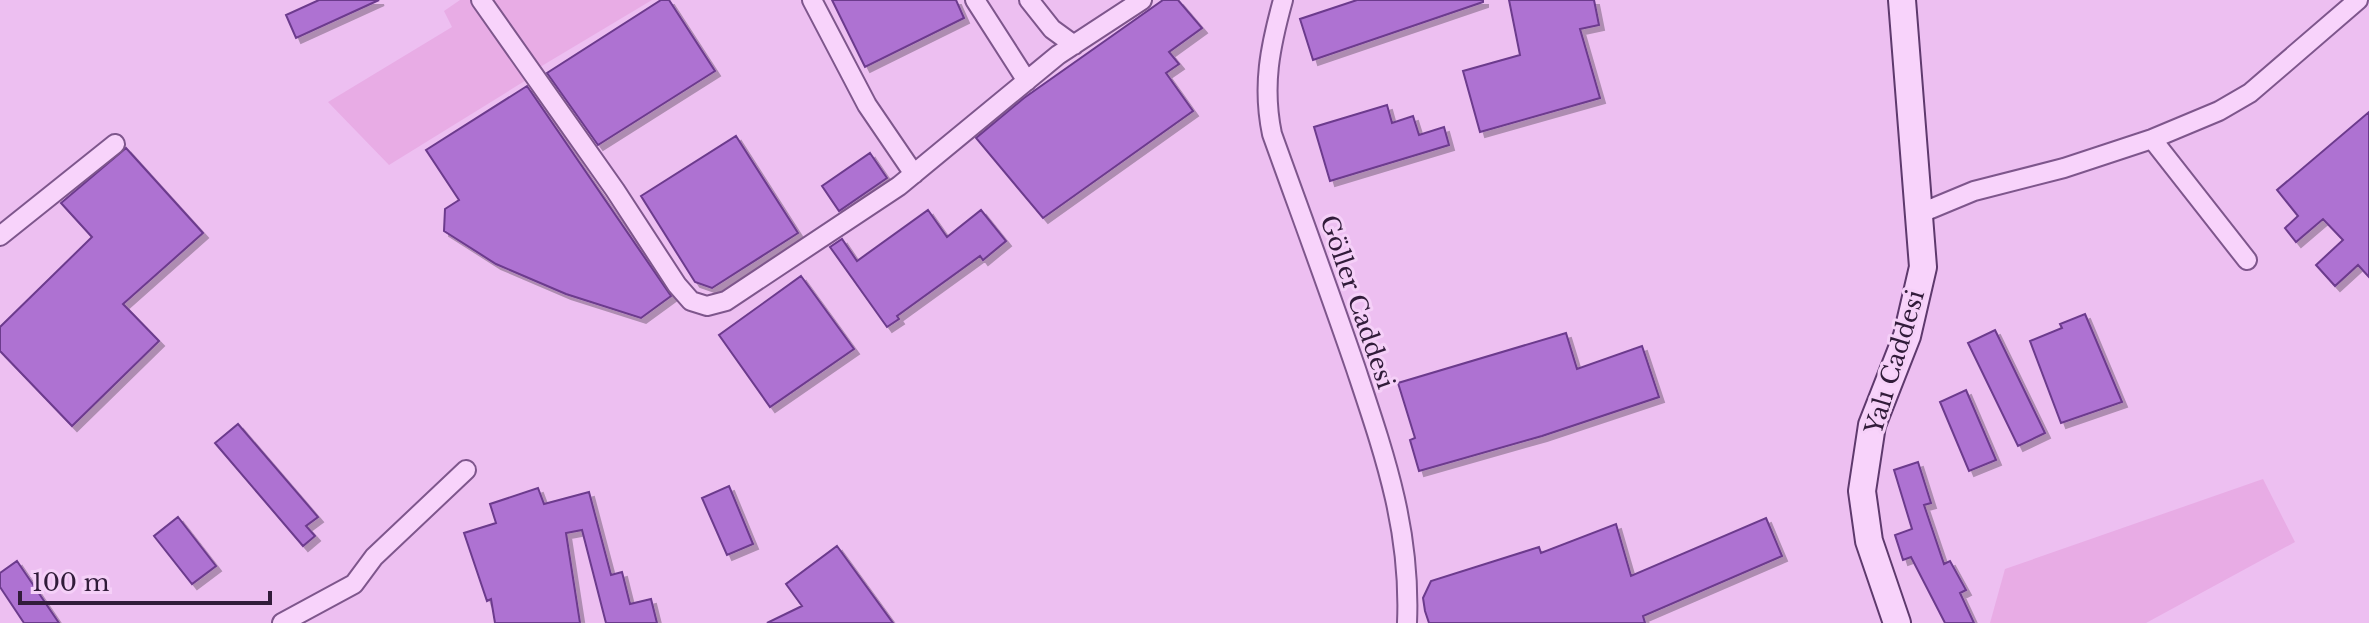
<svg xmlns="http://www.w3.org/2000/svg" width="2369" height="623" viewBox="0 0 2369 623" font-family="'Libre Baskerville',serif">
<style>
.farmland{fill:#e8ace5}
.building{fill:#ae72d2;stroke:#6c3a8d;stroke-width:2;filter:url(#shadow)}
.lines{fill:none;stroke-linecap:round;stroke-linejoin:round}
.street-casing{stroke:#7e568c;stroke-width:22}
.secondary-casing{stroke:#5e396d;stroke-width:30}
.street{stroke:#f8d3fb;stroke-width:18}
.secondary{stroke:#f8d3fb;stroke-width:26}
.labels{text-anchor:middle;stroke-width:6;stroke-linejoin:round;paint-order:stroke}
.street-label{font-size:24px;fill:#311c3a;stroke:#f5d0f8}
</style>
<defs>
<filter id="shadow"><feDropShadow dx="5" dy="5" stdDeviation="0" flood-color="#0004"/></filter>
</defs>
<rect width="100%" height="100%" fill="#edbff1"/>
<path class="farmland" d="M460,0H473L528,79L389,165L328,102L452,27L444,11Z
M493,0H652L540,67Z
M2263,479L2295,542L2146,623H1990L2005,569Z"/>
<path class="building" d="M319,0H379L296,38L286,15Z
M661,0H669L715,71L598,145L547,73Z
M832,0H956L964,18L865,67Z
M1163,0H1178L1202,28L1169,52L1179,64L1166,73L1193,111L1043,218L976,138L1024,98Z
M1357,0H1483V2L1313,60L1300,19Z
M1509,0H1594L1599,25L1580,29L1600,98L1480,132L1463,71L1520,55Z
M527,86L671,296L641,318L566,294L496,264L444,231L445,209L459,200L426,150Z
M1387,105L1392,123L1413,116L1419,135L1444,127L1449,145L1330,181L1314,127Z
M2369,112V277L2358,265L2335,286L2316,265L2343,240L2323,219L2296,242L2285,228L2298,216L2277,190Z
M736,136L798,233L712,288L695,282L641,196Z
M126,148L203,233L123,304L159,341L72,426L0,351V327L92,237L61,203Z
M870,153L887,178L839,211L822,186Z
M928,210L947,237L981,210L1006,241L983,260L980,256L897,316L899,319L887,327L830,247L842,239L857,261Z
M801,276L854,349L770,407L719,335Z
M2085,314L2122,402L2061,423L2030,341L2062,328L2060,324Z
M1995,330L2045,433L2018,446L1968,343Z
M1566,333L1577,369L1642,346L1659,397L1542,436L1419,471L1410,440L1415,438L1398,383Z
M1966,390L1996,460L1969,471L1940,402Z
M238,424L318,517L306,526L315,536L303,546L215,443Z
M1918,462L1931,503L1924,505L1944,564L1950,561L1966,590L1960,593L1974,623H1945L1911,557L1903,560L1895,535L1912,529L1894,470Z
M729,486L753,544L727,555L702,498Z
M538,488L544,504L589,492L611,575L622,572L630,604L651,599L657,623H606L582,530L566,533L580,623H495L491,599L487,601L464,533L496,523L490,504Z
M178,517L216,566L192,584L154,536Z
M1766,518L1782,556L1643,616L1645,623H1429L1425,611L1423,598L1431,581L1539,547L1541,553L1616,524L1631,576Z
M837,546L893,623H767L802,606L786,584Z
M17,561L59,623H24L0,587V573Z"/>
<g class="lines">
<defs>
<path id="street" d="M481,0L615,190L677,285L691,301L707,306L726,301L899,186L1058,55L1142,0
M812,0L867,105L914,174
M975,0L1027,81
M1029,0L1052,29L1074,45
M1283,0C1270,47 1262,86 1272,134C1300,212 1329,290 1356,369C1385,456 1411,530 1407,623
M2152,139L2247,260
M1921,213L1974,191L2064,168L2152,139L2219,111L2250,93L2358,0
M0,236L115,144
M282,623L354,584L374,557L466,470"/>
<path id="secondary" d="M1897,623L1869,541L1862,491L1872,425L1907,336L1923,267L1902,0"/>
</defs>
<use href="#street" class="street-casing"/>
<use href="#secondary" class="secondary-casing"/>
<use href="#street" class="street"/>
<use href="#secondary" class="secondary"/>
</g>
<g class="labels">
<g class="street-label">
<text transform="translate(1357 302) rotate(71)" y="8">Göller Caddesi</text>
<text transform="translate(1895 362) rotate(-73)" y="8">Yalı Caddesi</text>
</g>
</g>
<path d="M20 591v12h250v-12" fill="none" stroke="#311c3a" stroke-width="4"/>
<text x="32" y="591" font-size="24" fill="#311c3a" stroke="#f5d0f8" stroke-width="6" paint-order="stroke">100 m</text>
</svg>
